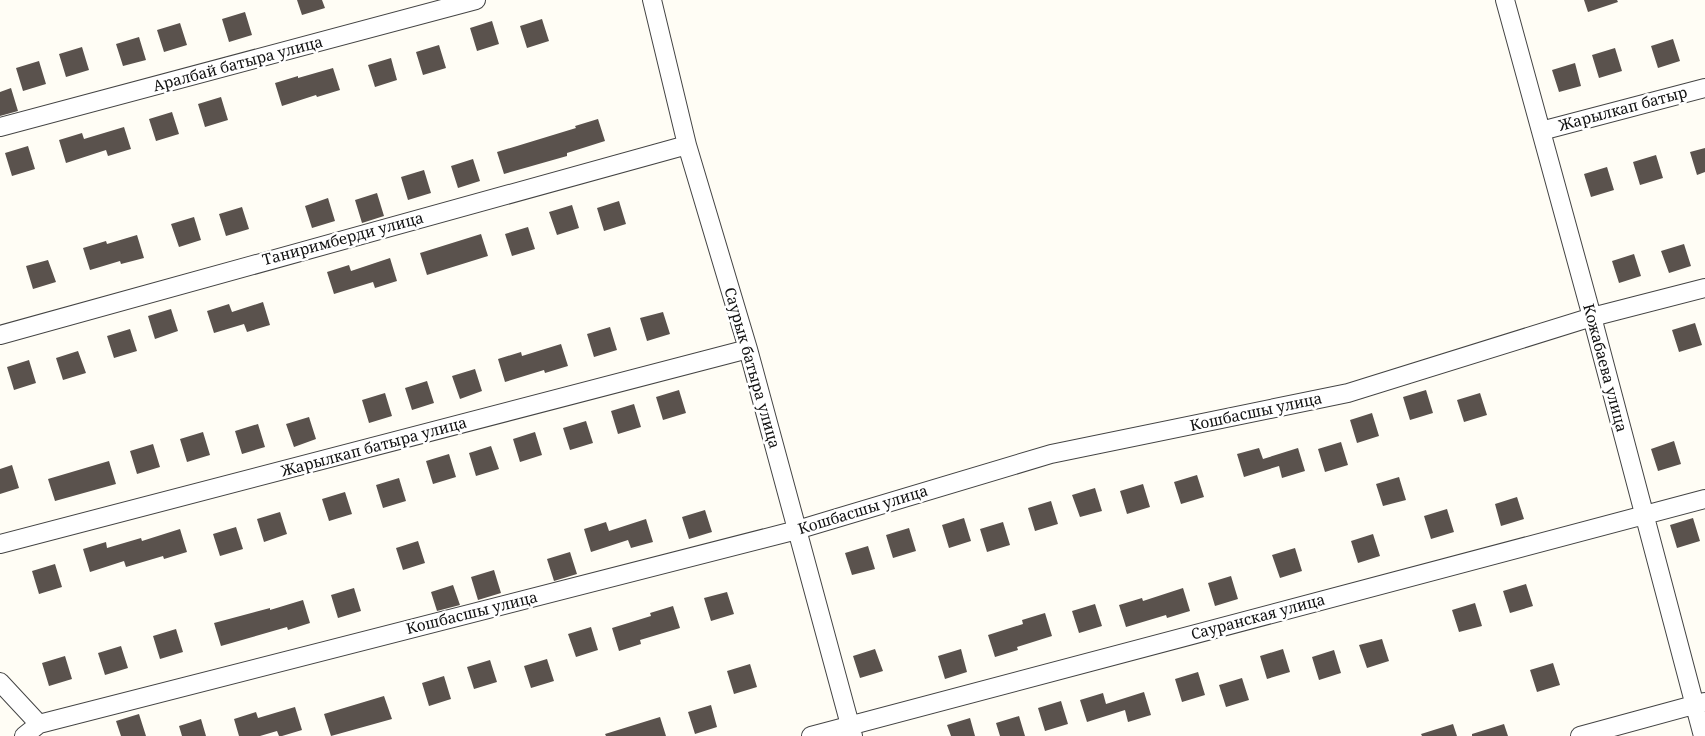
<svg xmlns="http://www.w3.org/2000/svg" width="1705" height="736" viewBox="0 0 1705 736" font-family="'Noto Serif',serif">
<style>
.building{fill:#5a524d}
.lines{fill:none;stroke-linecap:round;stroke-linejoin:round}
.minor-casing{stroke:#444;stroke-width:20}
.minor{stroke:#fff;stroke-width:18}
.labels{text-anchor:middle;stroke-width:5;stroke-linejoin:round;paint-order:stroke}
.street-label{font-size:15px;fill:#111;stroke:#fff}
</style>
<rect width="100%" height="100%" fill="#fffdf5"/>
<path class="building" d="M297,0H322L325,8L302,15Z
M1584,0H1617L1618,2L1588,12Z
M245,12L252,35L229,42L222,19Z
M542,19L549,41L527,48L520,26Z
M492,21L499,44L477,51L470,28Z
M180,23L187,45L164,52L157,30Z
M139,37L146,60L123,66L116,44Z
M1673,39L1680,61L1658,68L1651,46Z
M439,45L446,68L423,75L416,52Z
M82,47L89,70L66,77L59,54Z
M1615,48L1622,71L1599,78L1592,55Z
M391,58L397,80L375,87L368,65Z
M39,61L46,84L23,91L16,68Z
M1575,63L1581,86L1559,92L1552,70Z
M333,68L340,90L317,97L316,95L282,106L275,83L298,76V78Z
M11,88L18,111L0,116V92Z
M221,97L228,120L205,127L198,104Z
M172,112L179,134L156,141L149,119Z
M598,119L605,141L567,153V156L504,174L497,152L576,128L575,126Z
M124,127L131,149L108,156L106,150L66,163L59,140L82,133L84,139Z
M28,146L35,169L12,176L5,153Z
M1705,148V172L1697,175L1690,152Z
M1656,155L1663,178L1640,185L1633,162Z
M473,159L480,181L458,188L451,166Z
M1607,167L1614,190L1591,197L1584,174Z
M424,170L431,193L408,200L401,177Z
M377,193L384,216L362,223L355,200Z
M328,198L335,221L312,228L305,206Z
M619,201L626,224L604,231L597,208Z
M572,205L579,228L557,235L549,212Z
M242,207L249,229L226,236L219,214Z
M194,217L201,240L179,247L171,224Z
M528,227L535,249L512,256L505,234Z
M481,234L488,256L427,275L420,253Z
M137,235L144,258L121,264L120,261L90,270L83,248L106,241L107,244Z
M1684,244L1691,266L1669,273L1661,251Z
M1634,254L1641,276L1619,283L1612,261Z
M390,258L397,281L375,288L373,282L334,294L327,272L349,265L351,271Z
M48,260L56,282L33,289L26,266Z
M263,302L270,325L247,332L244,324L214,333L207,311L229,304L232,312Z
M171,309L178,331L155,339L148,316Z
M663,312L670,334L647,341L640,318Z
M1695,323L1702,345L1679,352L1672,330Z
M610,327L617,350L594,357L587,334Z
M130,329L137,351L114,358L107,336Z
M561,344L568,366L545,373L544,370L505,382L498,359L521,352L522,356Z
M78,351L86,373L63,380L56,358Z
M29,360L36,383L14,390L7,367Z
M475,369L482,391L460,399L452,376Z
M427,381L434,403L412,410L405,388Z
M679,390L686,413L663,420L656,397Z
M1426,390L1433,413L1410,420L1403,397Z
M385,393L392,416L369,423L362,400Z
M1480,393L1487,415L1464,422L1457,400Z
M634,404L641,427L618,434L611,411Z
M1372,413L1379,436L1357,443L1350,420Z
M309,417L316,439L294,447L286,424Z
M586,421L593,443L570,450L563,428Z
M258,424L265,447L242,454L235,431Z
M203,432L210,455L187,462L180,439Z
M535,432L542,455L520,462L513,439Z
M1674,441L1681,464L1658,471L1651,449Z
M1341,442L1348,465L1325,472L1318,449Z
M153,444L160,467L137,474L130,451Z
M491,446L499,469L476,476L469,453Z
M1259,448L1263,459L1298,448L1305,471L1282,478L1279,466L1244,477L1237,454Z
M449,454L456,477L433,484L426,461Z
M109,461L116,484L55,501L48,479Z
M12,465L19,488L0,494V469Z
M1197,475L1204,497L1181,504L1174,482Z
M1399,477L1406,500L1383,506L1376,484Z
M399,478L406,501L383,508L376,485Z
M1143,484L1150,507L1127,514L1120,491Z
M1095,488L1102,511L1080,517L1072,495Z
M345,492L352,514L329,521L322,499Z
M1517,497L1524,519L1501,526L1495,504Z
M1051,501L1058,524L1035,531L1028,508Z
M1447,509L1454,532L1431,539L1424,516Z
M705,510L712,532L689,539L682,517Z
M280,512L287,534L264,542L257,519Z
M964,518L971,541L949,548L942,525Z
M1693,518L1700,541L1677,548L1670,525Z
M646,519L653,542L631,548L628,540L591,552L584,529L606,522L609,531Z
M1003,522L1010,545L987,552L980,529Z
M236,527L243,549L220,556L213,534Z
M909,528L916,551L893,558L886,535Z
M180,529L187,552L164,559L163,556L126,567L124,561L90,572L83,549L106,542L107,548L141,538L142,541Z
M1373,534L1380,556L1358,563L1351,541Z
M418,541L425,563L403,570L396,548Z
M868,546L875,569L852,575L845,553Z
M1295,548L1302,571L1280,578L1272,555Z
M570,552L577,574L554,581L547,559Z
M55,564L62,587L39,594L32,571Z
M494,570L501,593L478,600L471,577Z
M1231,576L1238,599L1215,606L1208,583Z
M1526,584L1533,606L1510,613L1503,591Z
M453,585L460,605L437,611L431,592Z
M354,588L361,611L338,618L331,595Z
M1183,588L1190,611L1167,618L1166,615L1126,627L1119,605L1142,598L1143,601Z
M727,592L734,614L711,621L704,598Z
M303,600L310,623L288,630L287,627L221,646L214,623L270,608V610Z
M1475,603L1482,626L1459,632L1452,610Z
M1095,604L1102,626L1079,633L1072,611Z
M673,606L680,628L640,640L641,644L619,651L612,628L651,616L650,613Z
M1045,613L1052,636L1017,647L1018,650L995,657L988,635L1023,624L1022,620Z
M591,627L598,650L576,657L568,634Z
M176,629L183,652L160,659L153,636Z
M1382,639L1389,661L1367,668L1359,645Z
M121,646L128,668L105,675L98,653Z
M875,649L883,671L860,678L853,656Z
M961,649L967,672L945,679L938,656Z
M1283,649L1290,672L1267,679L1260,656Z
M1334,650L1341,673L1319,680L1312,657Z
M65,656L72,679L49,686L42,663Z
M547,659L554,681L531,688L524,666Z
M490,660L497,682L474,689L467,667Z
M1553,663L1560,685L1537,692L1530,670Z
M750,664L757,687L734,694L727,671Z
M1198,672L1205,695L1182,702L1175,679Z
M444,676L451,699L429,706L422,683Z
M1242,678L1249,700L1226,707L1219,685Z
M1144,692L1151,715L1128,722L1125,710L1087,722L1080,700L1103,693L1106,704Z
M384,696L392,719L331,736L324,714Z
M1061,701L1068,724L1045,731L1038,708Z
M711,705L717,727L695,734L688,712Z
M295,707L302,730L282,736H279L277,731L260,736H239L234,719L256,712L258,718Z
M139,714L146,736H121L116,721Z
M1019,716L1025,736H1000L996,723Z
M660,717L666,736H606L605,734Z
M970,718L975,736H951L947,725Z
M201,719L206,736H182L179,726Z
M1453,724L1457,736H1422L1421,734Z
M1504,724L1508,736H1472V734Z"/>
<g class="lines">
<defs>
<path id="minor" d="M652,0L687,145L748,349L853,736
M1505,0L1592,317L1703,736
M0,127L476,0
M1541,131L1705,88
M0,335L687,145
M0,544L748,349
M0,682L39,724
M24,736L39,724L797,530L1051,454L1348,393L1592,317L1705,288
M811,736L1705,499
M1580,736L1705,702"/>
</defs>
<use href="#minor" class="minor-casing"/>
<use href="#minor" class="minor"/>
</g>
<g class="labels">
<g class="street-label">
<text transform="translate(238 64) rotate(-15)" y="5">Аралбай батыра улица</text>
<text transform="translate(1623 109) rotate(-15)" y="5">Жарылкап батыр</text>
<text transform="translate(343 239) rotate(-15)" y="5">Таниримберди улица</text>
<text transform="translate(752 368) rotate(74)" y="5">Саурык батыра улица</text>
<text transform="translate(1605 368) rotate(75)" y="5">Кожабаева улица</text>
<text transform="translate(1256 412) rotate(-12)" y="5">Кошбасшы улица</text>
<text transform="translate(374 447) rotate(-15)" y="5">Жарылкап батыра улица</text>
<text transform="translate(863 510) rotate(-17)" y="5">Кошбасшы улица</text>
<text transform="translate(472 613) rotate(-14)" y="5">Кошбасшы улица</text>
<text transform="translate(1258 617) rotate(-15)" y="5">Сауранская улица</text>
</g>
</g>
</svg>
